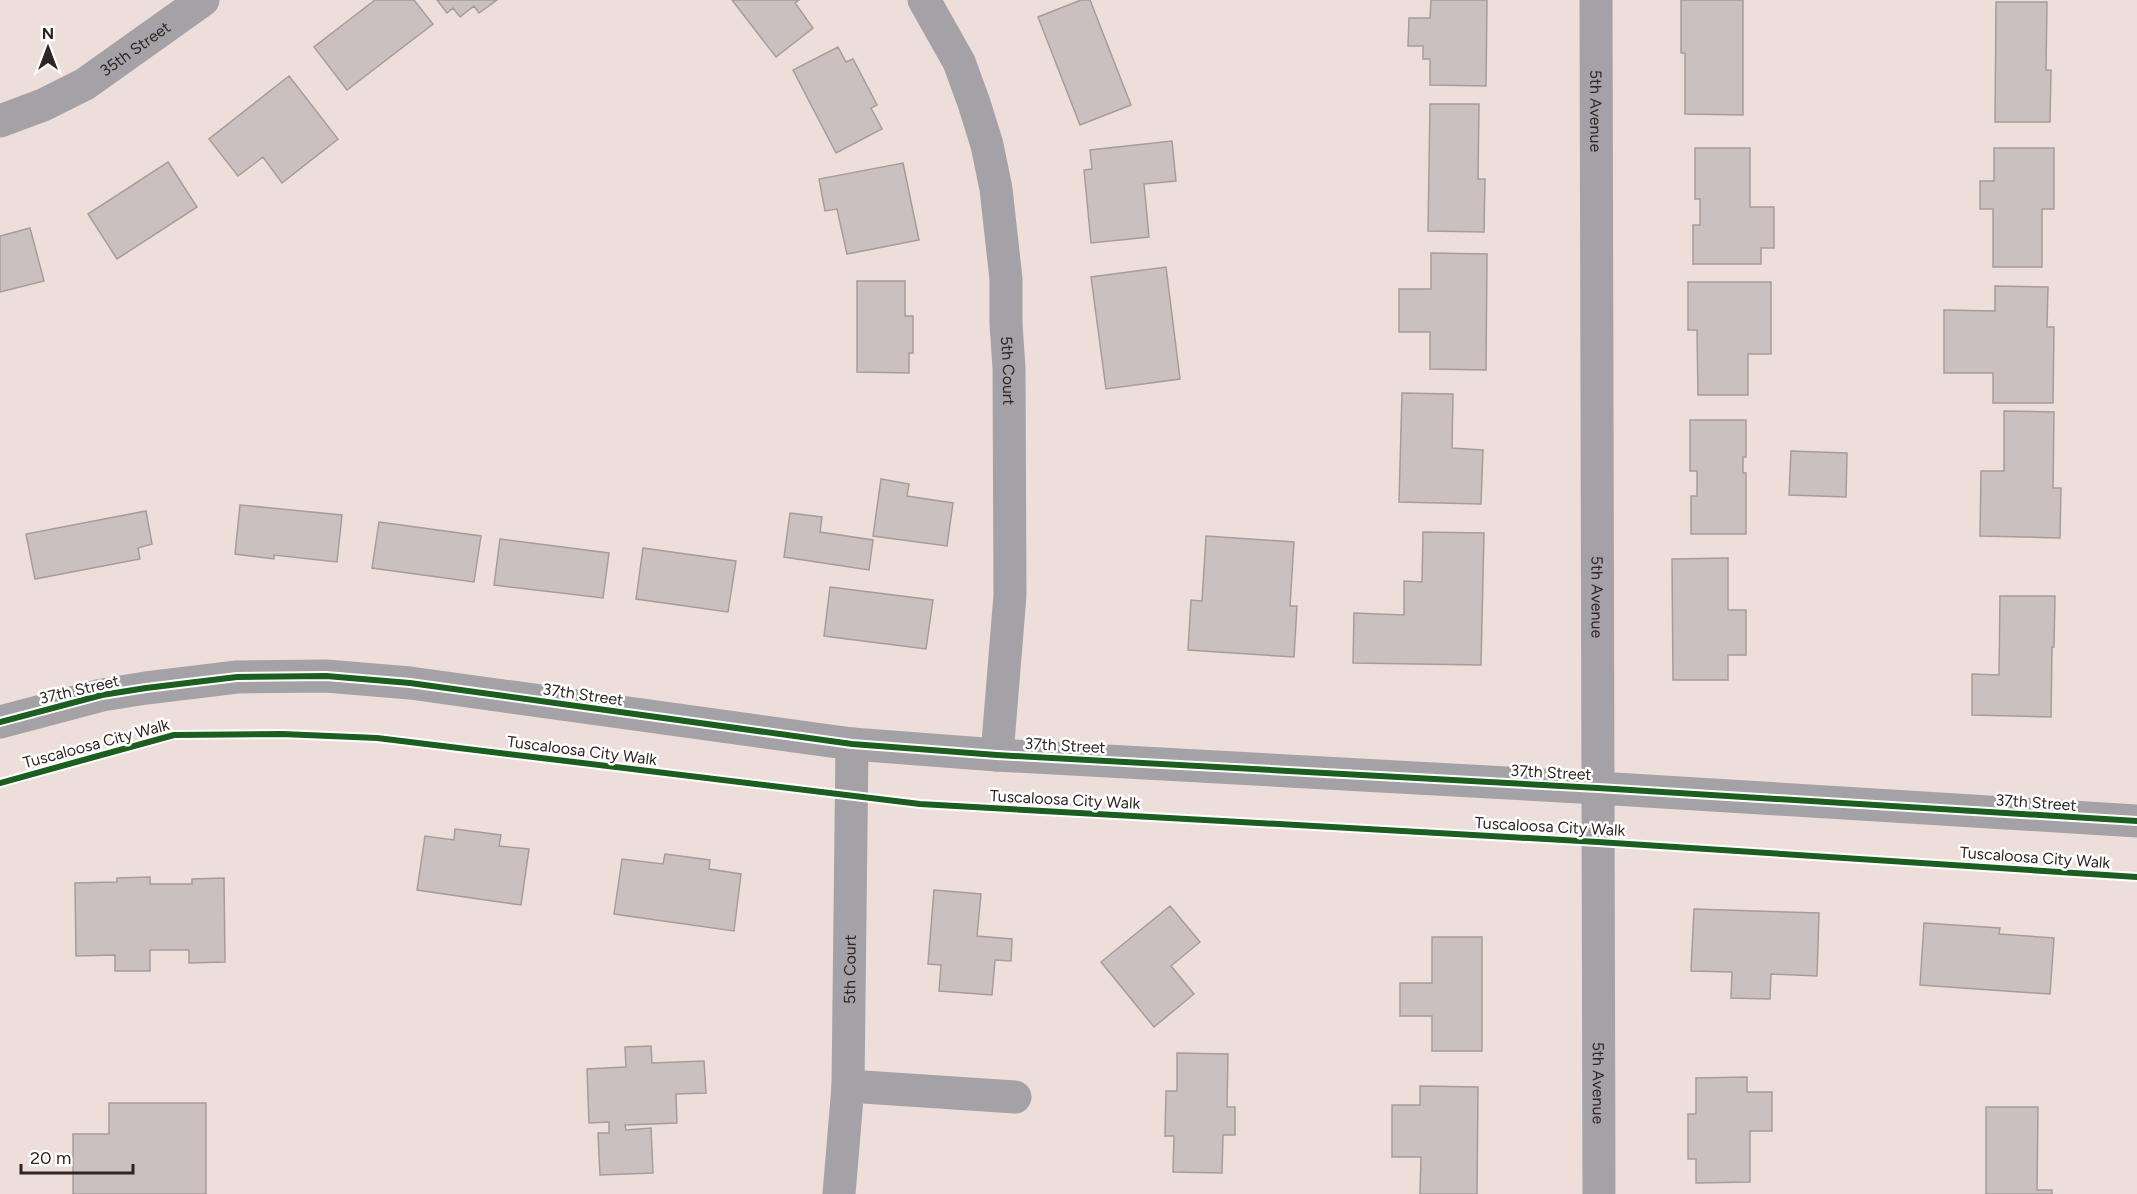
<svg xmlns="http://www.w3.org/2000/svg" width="2137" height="1194" viewBox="0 0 2137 1194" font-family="Figtree,sans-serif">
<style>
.building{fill:#cbc0c0;stroke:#a79c9c;stroke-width:1.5}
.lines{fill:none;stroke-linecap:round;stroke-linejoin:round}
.minor{stroke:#a4a2a6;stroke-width:33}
.cycleway-casing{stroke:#fff;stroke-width:10}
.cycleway{stroke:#1b5e20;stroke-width:6}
.labels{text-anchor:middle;stroke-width:5;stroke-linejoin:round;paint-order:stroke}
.street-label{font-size:16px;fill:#2f2522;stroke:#fff}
</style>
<rect width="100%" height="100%" fill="#edded9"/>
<path class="building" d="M375,0H414L433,24L347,90L314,47Z
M437,0H497L479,13L474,6L460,17L453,8L447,13Z
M732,0H799L795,3L813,28L776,57Z
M1081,0H1090L1131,105L1080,125L1038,17Z
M1431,0H1487L1486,86L1430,85V59H1423V46H1408L1409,18H1430Z
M1681,0H1743V115L1685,114V53H1681Z
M1996,2H2047L2046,70H2051L2050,122H1995Z
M838,47L846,62L853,59L877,105L871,108L882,129L836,153L793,70Z
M289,76L338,139L282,183L263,157L238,176L209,139Z
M1430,104H1479L1478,179H1485L1484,232L1428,231Z
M1172,141L1176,181L1144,184L1149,237L1091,243L1084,170L1092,169L1090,150Z
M1695,148H1750V207H1774V248H1761V264H1693V225H1700V199H1695Z
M1994,148H2054V209H2042V267H1993V209H1980V181H1994Z
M168,162L197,207L117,259L88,214Z
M903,163L919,240L847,254L837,209L825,211L819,179Z
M30,228L44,281L0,292V236Z
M1431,253L1487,254L1486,370L1430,369V332H1399V289H1431Z
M1166,267L1180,379L1106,389L1091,277Z
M857,281H905V316H913V353H909V373L857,372Z
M1688,282H1771V354H1748V395H1698L1697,330H1688Z
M1995,286L2048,287L2047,327H2054L2053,403H1993V373H1944V310L1995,311Z
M1402,393L1453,394L1452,448L1483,450L1481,504L1399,502Z
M2004,411L2054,412L2053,488H2061L2060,538L1980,536L1981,471H2004Z
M1690,420H1746V457H1743V473H1746V534H1691V496H1697V471H1690Z
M1791,451L1847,453L1846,497L1789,495Z
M881,479L909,484L907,496L953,503L947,546L873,536Z
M240,505L342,515L337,562L274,555V559L235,554Z
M146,511L152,544L138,548L140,559L35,579L26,534Z
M790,513L822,517L820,532L873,540L869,570L784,557Z
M379,522L481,536L474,582L372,568Z
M1423,532L1484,533L1481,665L1353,663L1354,613L1404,615V581L1422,582Z
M1206,536L1294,542L1290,606H1297L1294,657L1188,650L1191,600L1202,601Z
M500,539L609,553L603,598L494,585Z
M643,548L736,561L728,612L636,599Z
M1728,558V610H1746V655H1728V680H1673L1672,559Z
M830,587L933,600L926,649L824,636Z
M2000,596H2055L2054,647H2052L2051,717L1972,715V674L1999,675Z
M455,829L501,835L499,846L529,849L521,905L417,890L425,836L454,840Z
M665,854L710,860L709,869L741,874L734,931L614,914L622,859L663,864Z
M150,877V884H192V879L224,878L225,962L189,963V950H150V971H115V955L76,956L75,883L117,882V878Z
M934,890L981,894L977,936L1012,939L1011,961L995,960L992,995L939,991L941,965L928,964Z
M1170,906L1200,942L1171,966L1194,994L1154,1027L1101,962Z
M1694,909L1819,913L1817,976L1771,974L1770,999L1731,998L1732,972L1691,971Z
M1924,923L2000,928L1999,934L2054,938L2050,994L1920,985Z
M1432,937H1482V1051H1432V1016H1400V983H1432Z
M651,1046L652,1063L704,1061L706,1093L676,1094L677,1123L625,1125L626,1130L651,1128L653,1173L600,1175L598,1133H609V1122L589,1123L587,1069L626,1067L625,1047Z
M1177,1053L1228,1054L1227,1107H1235V1135H1223L1222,1173L1173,1172L1174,1136H1165L1166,1091H1177Z
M1747,1077V1092H1772V1131H1750V1182L1696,1183V1159H1688V1114H1696V1078Z
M1420,1086L1478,1087L1477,1194H1420L1421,1157H1392V1105H1420Z
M109,1103H206V1194H73V1134H109Z
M1986,1107H2038L2037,1190H2052V1194H1986Z"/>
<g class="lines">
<g class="minor">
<path id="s1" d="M924,0L959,62L974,103L987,145L996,189L1006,279V324L1009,368L1010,595L997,755"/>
<path id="s2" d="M1596,0L1599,1194"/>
<path id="s3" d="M0,121L43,105L85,84L203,0"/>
<path d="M0,722L102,695L146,688L237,677L326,676L410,683L852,744L997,755L1598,788L2137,821"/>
<path d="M848,1086L1015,1097"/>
<path id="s4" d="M839,1194L848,1086L852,744"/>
</g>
<defs>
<path id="cycleway" d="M0,722L102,695L146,688L237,677L326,676L410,683L852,744L997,755L1598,788L2137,821
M0,783L174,735L282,734L377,738L920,804L1598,842L2137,877"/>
</defs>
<use href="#cycleway" class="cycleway-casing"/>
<use href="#cycleway" class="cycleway"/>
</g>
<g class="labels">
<g class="street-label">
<text dy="6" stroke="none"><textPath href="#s3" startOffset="154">35th Street</textPath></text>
<text dy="6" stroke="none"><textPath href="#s2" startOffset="111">5th Avenue</textPath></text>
<text dy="6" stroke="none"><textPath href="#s1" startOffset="386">5th Court</textPath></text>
<text dy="6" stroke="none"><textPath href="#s2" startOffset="597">5th Avenue</textPath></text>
<text transform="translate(79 689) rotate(-13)" y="6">37th Street</text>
<text transform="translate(583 694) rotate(8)" y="6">37th Street</text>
<text transform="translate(96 743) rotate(-15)" y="6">Tuscaloosa City Walk</text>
<text transform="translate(1065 745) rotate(3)" y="6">37th Street</text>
<text transform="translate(582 750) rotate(7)" y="6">Tuscaloosa City Walk</text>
<text transform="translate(1551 772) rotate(3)" y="6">37th Street</text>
<text transform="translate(1065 799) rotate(3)" y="6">Tuscaloosa City Walk</text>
<text transform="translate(2036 802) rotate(4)" y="6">37th Street</text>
<text transform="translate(1550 826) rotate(3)" y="6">Tuscaloosa City Walk</text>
<text transform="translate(2035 857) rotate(4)" y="6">Tuscaloosa City Walk</text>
<text dy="6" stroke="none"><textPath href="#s4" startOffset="225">5th Court</textPath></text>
<text dy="6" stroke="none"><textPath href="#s2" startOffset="1083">5th Avenue</textPath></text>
</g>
</g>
<g transform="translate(48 48)" stroke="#ffffff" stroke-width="4.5" paint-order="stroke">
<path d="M0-4.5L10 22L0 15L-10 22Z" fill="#2f2522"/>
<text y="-9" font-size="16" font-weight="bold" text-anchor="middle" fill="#2f2522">N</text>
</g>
<path d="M21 1164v9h112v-9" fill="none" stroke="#2f2522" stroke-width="3"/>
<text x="30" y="1164" font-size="18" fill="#2f2522" stroke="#ffffff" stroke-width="4.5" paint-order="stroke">20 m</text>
</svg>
